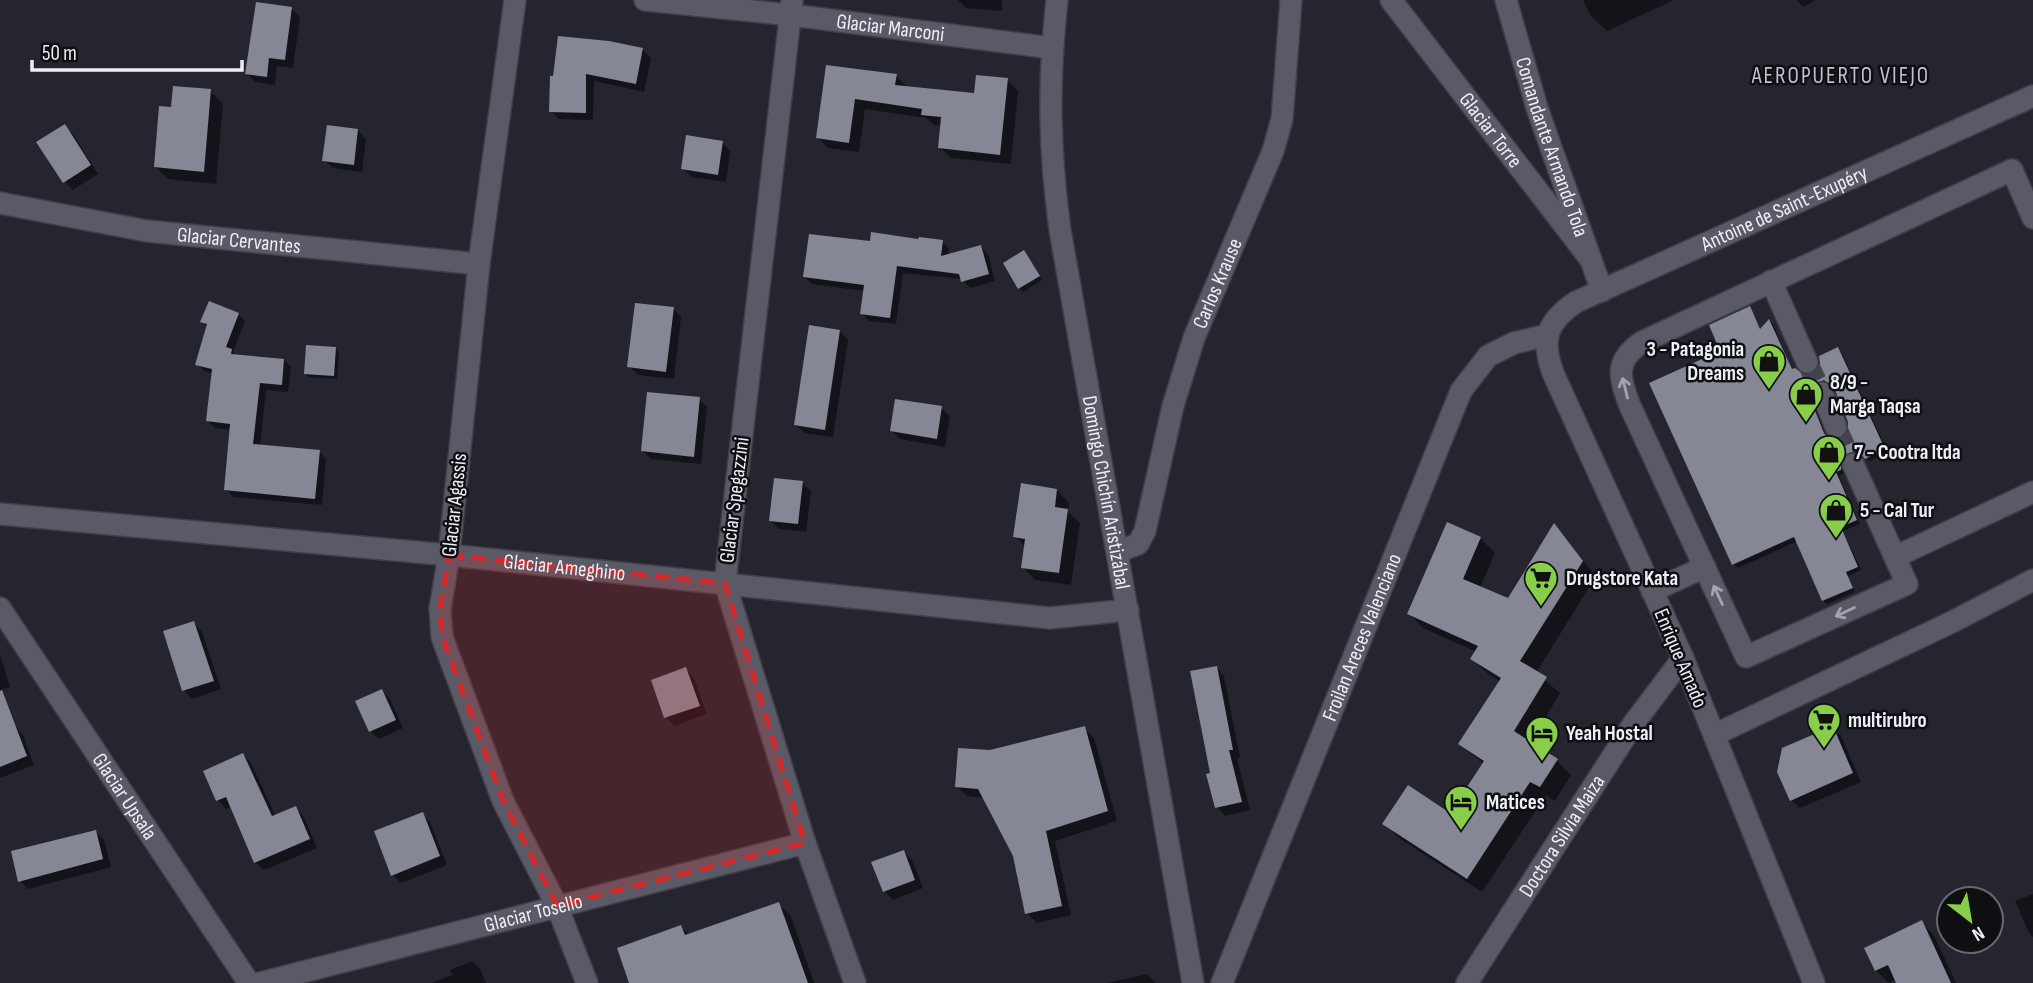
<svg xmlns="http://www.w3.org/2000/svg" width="2033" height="983" viewBox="0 0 2033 983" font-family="'Sofia Sans Condensed',sans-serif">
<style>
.shadow{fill:#0007;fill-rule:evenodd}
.building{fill:#868794;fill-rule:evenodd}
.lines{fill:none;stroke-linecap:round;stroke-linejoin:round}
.minor-tunnel{stroke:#42434d;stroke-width:21;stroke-dasharray:21 10;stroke-linecap:butt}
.minor-casing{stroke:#3f3f48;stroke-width:24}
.minor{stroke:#595a66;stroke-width:21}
.oneway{stroke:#a4a4ae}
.marked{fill:#d62828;fill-opacity:0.2;stroke:#d62828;stroke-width:5;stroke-dasharray:14 9;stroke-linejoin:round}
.labels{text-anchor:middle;stroke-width:5;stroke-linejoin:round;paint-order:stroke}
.street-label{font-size:21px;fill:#eeeef5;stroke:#0e0f13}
.poi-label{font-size:21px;font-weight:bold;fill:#eeeef5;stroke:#0e0f13;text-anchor:start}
.neighbourhood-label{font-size:23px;letter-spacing:2px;fill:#c0c1ce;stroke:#0e0f13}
</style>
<rect width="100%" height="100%" fill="#24252f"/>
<path class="shadow" d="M958,0H1002V11L966,8Z
M1583,0H1674L1607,31L1590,15Z
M1797,0H1816L1803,7Z
M292,9L300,17L293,68L277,66L275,85L255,82L247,73Z
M609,43L643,50L651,58L644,92L594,81L593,120L559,119L551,111Z
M827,67L896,76L907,87L975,95L1007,80L1018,91L1011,164L951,158L940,148L942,126L934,125L926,118L865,109L859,152L828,148L817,137Z
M210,91L223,104L216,184L168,179L155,166L173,109Z
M64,126L73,134L98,174L73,190L65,182L39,142Z
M358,130L366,139L362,172L333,168L324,160Z
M722,142L730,151L726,182L691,177L683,168Z
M942,241L949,249L948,256L981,247L988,254L995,281L970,288L962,279L903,273L896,324L869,321L862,313L865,291L812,284L805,277L871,243Z
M1027,256L1042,280L1023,292L1019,288Z
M673,308L681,317L674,379L638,375L629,366Z
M1749,309L1761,330L1769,321L1773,324L1793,371L1804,377L1812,376L1838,349L1842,353L1888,453L1870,461L1860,454L1851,456L1843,466L1844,473L1839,476L1860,524L1843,531L1861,570L1848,576L1855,592L1827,604L1823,600L1798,541L1738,568L1734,564L1723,352ZM1830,383L1836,388L1850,422L1847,437L1841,441L1827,438L1813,403L1812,395L1820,384Z
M238,314L245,321L233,352L237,356L284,360L291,367L288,392L266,390L260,446L319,451L326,459L322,505L233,497L226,489L231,430L215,428L208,421L213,374L204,371L197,364L208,327L202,321Z
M840,331L848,340L833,437L804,433L796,425Z
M335,349L339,353L337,379L309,377L306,374Z
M699,399L707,407L701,464L651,459L643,451Z
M941,408L950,416L945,447L900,439L892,431Z
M802,483L811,491L806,532L779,529L771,521Z
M1057,490L1069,503L1068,512L1080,523L1071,585L1035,580L1023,567L1025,547L1015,536Z
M1554,526L1596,576L1536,673L1560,693L1530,743L1557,761L1571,775L1555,801L1546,795L1482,892L1399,838L1385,824L1451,815L1484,764L1460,744L1501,682L1487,673L1472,659L1477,652L1423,628L1409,614L1480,538L1495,553L1480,588L1509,600Z
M194,623L202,632L221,689L192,699L184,690Z
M0,654L10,687L0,690Z
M1216,667L1224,676L1240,758H1237L1250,810L1225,816L1217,807L1212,775Z
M686,669L694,678L707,714L674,726L666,717L653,681Z
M382,691L390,699L403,728L379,739L370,731Z
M15,726L23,735L34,765L0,778V732Z
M1084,728L1094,738L1117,821L1055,841L1071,915L1037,923L1027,913L1015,855L985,798L967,796L957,787L990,752Z
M1832,728L1841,736L1861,782L1800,808L1791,800Z
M243,755L251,763L276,817L296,808L304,817L317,848L264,870L255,862L232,806L226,809L218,800L205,772Z
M422,814L430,822L447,865L401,883L393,875Z
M95,832L104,840L111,867L28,889L20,881Z
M904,852L912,860L923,888L893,900L884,891Z
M2033,894V937L2029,933L2015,901Z
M778,904L791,916L814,983H631L681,927L689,935Z
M1921,922L1934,935L1956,983H1898L1896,979L1889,983L1876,970Z
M472,961L480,969L486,983H431L452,975L450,970Z
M1147,974L1156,983H1107Z"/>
<path class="building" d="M256,2L292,7L285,60L269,58L267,77L245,74Z
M558,36L609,41L643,48L636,84L586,74V113L549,112L550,76H553Z
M826,65L897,74L895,85L974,93L976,75L1008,78L1000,155L938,148L941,117L921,115L922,109L855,99L849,143L816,138Z
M173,86L211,89L204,172L154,167L159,106L171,107Z
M65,124L91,165L63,183L36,142Z
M327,125L358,129L354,165L322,161Z
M686,135L723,141L718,175L681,169Z
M871,232L918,239L919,237L943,240L941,256L981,245L989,274L961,282L959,274L897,266L890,318L860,314L864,285L803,277L809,234L870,241Z
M1024,250L1040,276L1018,289L1003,263Z
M209,301L239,313L226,347L232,349L231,354L284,359L282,385L260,383L253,444L320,450L315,499L224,490L230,424L206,421L212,369L195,365L207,324L200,322Z
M635,303L674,307L666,372L627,367Z
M1750,306L1760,329L1769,319L1792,369L1795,368L1805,375L1813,374L1820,364L1819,356L1838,347L1885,449L1865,459L1860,453L1854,451L1842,457L1841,470L1836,472L1857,520L1841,527L1858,567L1846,572L1853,588L1822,601L1794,537L1732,565L1649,383L1720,351L1709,325ZM1824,380L1834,388L1848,422L1847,434L1840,439L1829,438L1824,433L1810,398L1809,391L1812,385Z
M809,325L840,330L825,430L794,425Z
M306,345L336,347L334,376L304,374Z
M647,392L700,397L694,457L641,451Z
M895,399L942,406L937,439L890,431Z
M774,478L803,481L798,524L769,521Z
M1021,483L1057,489L1055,507L1068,509L1059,573L1021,568L1025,539L1013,537Z
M1447,522L1481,537L1463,579L1508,598L1554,523L1583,561L1520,661L1547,677L1514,731L1558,759L1540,787L1530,782L1467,879L1382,824L1408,785L1450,813L1484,761L1458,744L1501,678L1470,659L1478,646L1407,614Z
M194,621L214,681L182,691L163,631Z
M1217,666L1233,750H1229L1242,802L1215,808L1206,774L1210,773L1190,671Z
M686,667L700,706L664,718L651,680Z
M382,689L396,720L369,732L355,701Z
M2,690L27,756L0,767V691Z
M1085,726L1108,811L1046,831L1062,906L1025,914L1013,856L978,789L955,787L958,748L990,750Z
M1833,726L1853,773L1790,801L1777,772L1782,748Z
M243,753L272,816L296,806L310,839L254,863L226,797L216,801L203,771Z
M423,812L440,856L391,876L374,831Z
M96,830L103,859L18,882L11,851Z
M904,850L915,880L883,892L871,862Z
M779,902L808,983H629L617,948L681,925L685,935Z
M1922,920L1951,983H1896L1888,965L1875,971L1864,948Z"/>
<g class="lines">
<path class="minor-tunnel" d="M1807,362L1822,393
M1836,427L1853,464"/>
<defs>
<g id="minor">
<path d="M515,0L479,264L449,555L440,609L442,637L503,801L557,906L587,983"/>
<path id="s1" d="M645,0L791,15L1052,48"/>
<path d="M792,0L725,583L805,843L855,983"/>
<path id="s2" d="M1057,0C1048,81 1049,150 1060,230L1193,983"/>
<path id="s3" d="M1391,0L1591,260"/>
<path id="s4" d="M1506,0L1537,108L1602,291"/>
<path id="s5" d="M0,203L147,231L479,264"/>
<path d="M1771,281L1807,362"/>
<path d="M1822,393L1836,427"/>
<path d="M1853,464L1907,584L1746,657L1630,406C1619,377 1614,361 1642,342L2012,170L2033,218"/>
<path id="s6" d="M0,514L449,555L1050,618L1128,610"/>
<path id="s7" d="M1117,552L1138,544L1145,531L1173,406L1194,338L1273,151L1282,119L1291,0"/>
<path d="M1895,557L2033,492"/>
<path d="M1652,591L1705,567"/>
<path id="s8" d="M0,608L249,983"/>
<path d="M1714,735L1952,622L2033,580"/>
<path id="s9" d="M260,983L805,843"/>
<path id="s10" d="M1222,983L1461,391L1488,356L1514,343L1547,335"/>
<path id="s11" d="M1467,983L1634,723L1683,658"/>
<path id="s12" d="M1814,983L1683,658L1553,373C1541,340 1546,322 1576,302L2033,96"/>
</g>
</defs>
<use href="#minor" class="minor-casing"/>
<use href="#minor" class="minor"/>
</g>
<defs><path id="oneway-shaft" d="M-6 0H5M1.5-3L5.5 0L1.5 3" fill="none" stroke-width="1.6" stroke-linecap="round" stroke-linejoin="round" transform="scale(1.75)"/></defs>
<g class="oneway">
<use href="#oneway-shaft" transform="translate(1625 388) rotate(-104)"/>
<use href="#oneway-shaft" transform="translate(1718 595) rotate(-115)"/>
<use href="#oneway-shaft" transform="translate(1845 612) rotate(155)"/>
</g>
<path class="marked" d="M449,555L725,583L805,843L557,906L503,801L442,637L440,609Z"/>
<defs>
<symbol id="shop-pin" viewBox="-11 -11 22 30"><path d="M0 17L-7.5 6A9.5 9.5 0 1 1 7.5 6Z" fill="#89ce48" stroke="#0e0f13"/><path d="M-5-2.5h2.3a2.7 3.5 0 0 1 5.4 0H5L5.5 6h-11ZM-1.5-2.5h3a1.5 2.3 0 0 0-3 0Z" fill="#111"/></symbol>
<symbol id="supermarket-pin" viewBox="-11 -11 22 30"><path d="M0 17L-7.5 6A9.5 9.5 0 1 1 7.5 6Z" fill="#89ce48" stroke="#0e0f13"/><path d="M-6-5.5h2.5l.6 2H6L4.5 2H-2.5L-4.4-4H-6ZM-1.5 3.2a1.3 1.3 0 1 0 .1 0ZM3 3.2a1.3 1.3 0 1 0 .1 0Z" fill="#111"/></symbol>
<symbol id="hotel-pin" viewBox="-11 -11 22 30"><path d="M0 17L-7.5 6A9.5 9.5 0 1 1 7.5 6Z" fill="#89ce48" stroke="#0e0f13"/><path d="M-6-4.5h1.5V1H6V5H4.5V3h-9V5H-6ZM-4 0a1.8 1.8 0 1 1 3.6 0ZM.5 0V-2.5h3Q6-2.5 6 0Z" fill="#111"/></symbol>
</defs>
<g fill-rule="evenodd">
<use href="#shop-pin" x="1750" y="342" width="38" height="52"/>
<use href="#shop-pin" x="1787" y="375" width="38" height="52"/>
<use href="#shop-pin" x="1810" y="433" width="38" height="52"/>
<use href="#shop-pin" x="1817" y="491" width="38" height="52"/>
<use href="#supermarket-pin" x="1522" y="559" width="38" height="52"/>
<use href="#supermarket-pin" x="1805" y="701" width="38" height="52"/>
<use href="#hotel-pin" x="1523" y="714" width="38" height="52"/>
<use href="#hotel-pin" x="1442" y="783" width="38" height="52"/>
</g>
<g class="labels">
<g class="street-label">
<text dy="7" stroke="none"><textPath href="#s1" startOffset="247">Glaciar Marconi</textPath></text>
<text dy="7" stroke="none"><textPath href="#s3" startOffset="164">Glaciar Torre</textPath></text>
<text dy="7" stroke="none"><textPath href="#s4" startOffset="154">Comandante Armando Tola</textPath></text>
<text dy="7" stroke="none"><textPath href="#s12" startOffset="975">Antoine de Saint-Exupéry</textPath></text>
<text dy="7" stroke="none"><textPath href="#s5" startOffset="242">Glaciar Cervantes</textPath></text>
<text dy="7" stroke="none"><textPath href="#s7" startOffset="296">Carlos Krause</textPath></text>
<text dy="7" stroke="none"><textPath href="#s2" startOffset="497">Domingo Chichín Aristizábal</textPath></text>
<text transform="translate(734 500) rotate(-83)" y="7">Glaciar Spegazzini</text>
<text transform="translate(454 505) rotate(-84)" y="7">Glaciar Agassis</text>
<text dy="7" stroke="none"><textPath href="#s6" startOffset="567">Glaciar Ameghino</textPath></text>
<text dy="7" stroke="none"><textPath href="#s10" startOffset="373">Froilan Areces Valenciano</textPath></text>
<text transform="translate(1681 658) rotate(67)" y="7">Enrique Amado</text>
<text dy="7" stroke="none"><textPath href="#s8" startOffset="226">Glaciar Upsala</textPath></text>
<text dy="7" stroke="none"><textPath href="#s11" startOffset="175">Doctora Silvia Maiza</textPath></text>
<text dy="7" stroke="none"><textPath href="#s9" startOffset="282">Glaciar Tosello</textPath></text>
</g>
<g class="poi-label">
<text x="1744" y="356" text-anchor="end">3 - Patagonia<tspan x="1744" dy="24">Dreams</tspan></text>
<text x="1830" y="389">8/9 -<tspan x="1830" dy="24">Marga Taqsa</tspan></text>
<text x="1854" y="459">7 - Cootra ltda</text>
<text x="1860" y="517">5 - Cal Tur</text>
<text x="1566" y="585">Drugstore Kata</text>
<text x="1848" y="727">multirubro</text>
<text x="1566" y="740">Yeah Hostal</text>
<text x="1486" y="809">Matices</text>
</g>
<g class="neighbourhood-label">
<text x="1841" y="83">AEROPUERTO VIEJO</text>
</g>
</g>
<g transform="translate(1970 920) rotate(149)"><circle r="33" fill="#0e0f13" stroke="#68686d" stroke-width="2"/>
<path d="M0-5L12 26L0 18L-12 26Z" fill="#89ce48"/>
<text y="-10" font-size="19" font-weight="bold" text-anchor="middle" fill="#eeeef5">N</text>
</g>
<path d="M32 60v10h210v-10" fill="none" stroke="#eeeef5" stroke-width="3.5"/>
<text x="42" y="60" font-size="21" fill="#eeeef5" stroke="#0e0f13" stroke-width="5" paint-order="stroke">50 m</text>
</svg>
